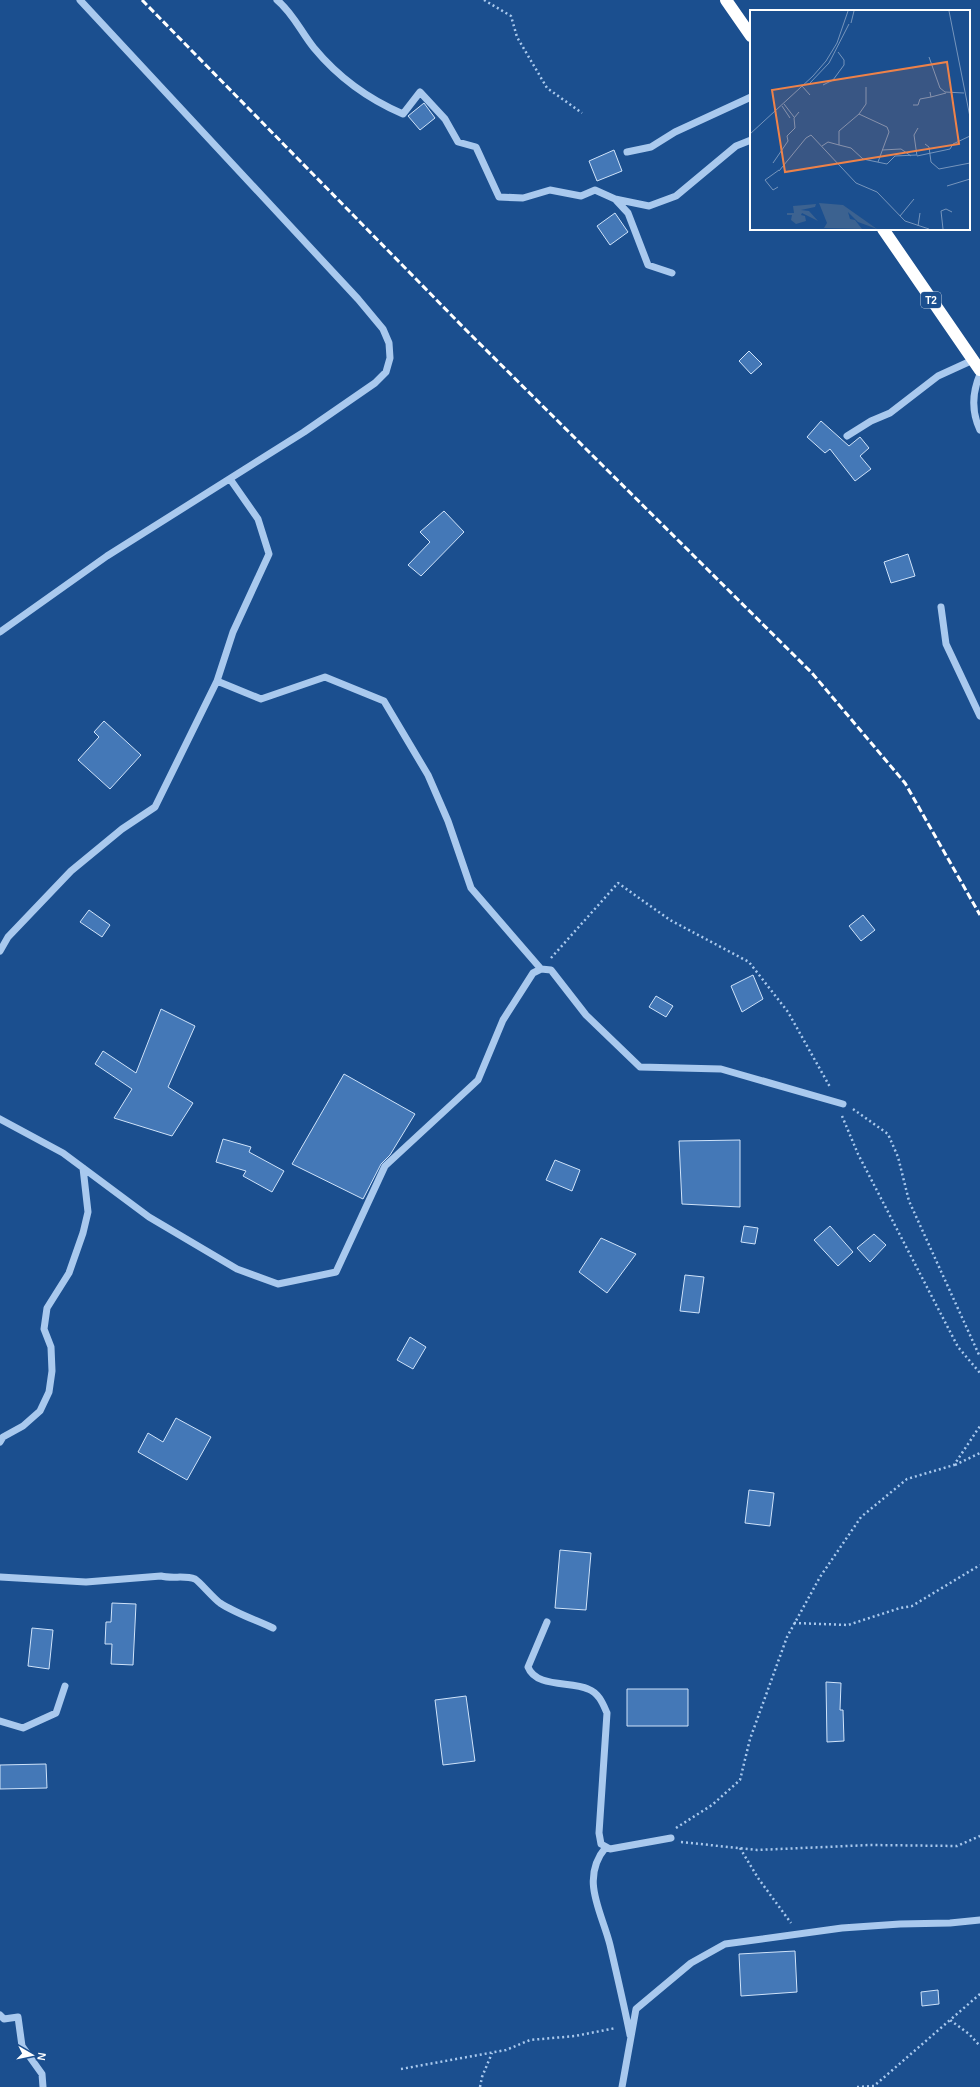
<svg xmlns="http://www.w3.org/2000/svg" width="980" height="2087" viewBox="0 0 980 2087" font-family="Arial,sans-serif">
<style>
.building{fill:#4478b7;stroke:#cfe3fa}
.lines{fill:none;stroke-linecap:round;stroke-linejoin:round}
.path{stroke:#a9c9ee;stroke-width:2.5;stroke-dasharray:2 3;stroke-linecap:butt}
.minor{stroke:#a9c9ee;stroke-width:7}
.highway{stroke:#fff;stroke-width:12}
.rail{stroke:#fff;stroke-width:3;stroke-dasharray:7 3;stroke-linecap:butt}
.labels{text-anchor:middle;stroke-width:3;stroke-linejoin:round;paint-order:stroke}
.shield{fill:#1b4f8f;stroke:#bbcadd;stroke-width:1}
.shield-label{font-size:10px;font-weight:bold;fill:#fff}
.inset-road{fill:none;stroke:#7695bc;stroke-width:1}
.view{fill:#ee8249;fill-opacity:0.15;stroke:#ee8249;stroke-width:2}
.inset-edge{fill:none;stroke:#fff;stroke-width:2}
</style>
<rect width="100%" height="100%" fill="#1b4f8f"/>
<path class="building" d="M424,103L435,118L420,130L408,116Z
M614,150L622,171L597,181L589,161Z
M615,213L628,232L610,245L597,226Z
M749,351L762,364L751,374L739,361Z
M821,421L849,446L860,437L869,448L860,456L871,469L855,481L830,449L825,453L807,437Z
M444,511L464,532L421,576L408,565L430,542L420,532Z
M908,554L915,576L891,583L884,562Z
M104,721L141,755L110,789L78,760L99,737L94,732Z
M89,910L110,925L102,937L80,922Z
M863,915L875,930L861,941L849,926Z
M753,975L763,999L742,1012L731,986Z
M656,996L673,1006L666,1017L649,1007Z
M161,1009L195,1026L168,1087L193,1103L172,1136L114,1118L132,1089L95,1064L103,1051L136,1073Z
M344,1074L415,1114L390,1155L381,1164L363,1199L292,1164Z
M223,1139L251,1147L249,1152L284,1171L272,1192L243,1176L246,1171L216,1162Z
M740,1140V1207L682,1204L679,1141Z
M555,1160L580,1170L572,1191L546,1180Z
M744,1226L758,1228L755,1244L741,1242Z
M830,1226L853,1252L838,1266L814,1240Z
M874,1234L886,1245L870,1262L857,1248Z
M601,1238L636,1254L607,1293L579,1272Z
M685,1275L704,1277L699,1313L680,1311Z
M410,1337L426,1347L413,1369L397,1360Z
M176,1418L211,1437L187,1480L138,1452L148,1433L163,1442Z
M749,1490L774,1493L770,1526L745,1523Z
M560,1550L591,1553L586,1610L555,1608Z
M112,1603L136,1604L133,1665L111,1664L112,1644H105L106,1622H111Z
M32,1628L53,1630L49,1669L28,1666Z
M826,1682L841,1683L840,1710H843L844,1741L827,1742Z
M627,1689H688V1726H627Z
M466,1696L475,1761L443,1765L435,1700Z
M46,1764L47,1788L0,1789V1765Z
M795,1951L797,1992L741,1996L739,1954Z
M938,1990L939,2004L922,2006L921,1992Z"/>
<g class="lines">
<path class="path" d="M484,0L511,16L517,37L547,88L582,113
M551,958L618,883L670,920L749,962L788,1012L830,1087
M853,1109L888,1134L898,1157L909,1201L980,1357
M842,1116L858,1154L958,1347L980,1373
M955,1465L980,1453
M794,1623L848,1625L900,1608L912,1606L980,1565
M676,1828L712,1805L740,1780L750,1739L787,1637L820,1577L861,1517L907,1479L954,1465L980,1426
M681,1842L757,1850L870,1845L957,1846L980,1836
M740,1848L758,1878L791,1923
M980,1994L950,2020L969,2034L980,2046
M401,2069L506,2050L530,2040L575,2036L616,2028
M480,2087L482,2077L492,2053
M857,2087L874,2086L950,2020"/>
<path class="minor" d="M277,0C293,13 301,32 314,48C338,77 368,99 403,114L420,92L445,119L458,142L476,147L499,197L523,198L550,190L581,196L595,190L615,199L628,213L648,265L672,273
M627,152L651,147L675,132L751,97
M615,199L649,206L676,196L736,146L751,140
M980,374C972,393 971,411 980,430
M847,436L871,421L890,413L938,376L973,360
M230,479L258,519L269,554L233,632L217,681L261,699L325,677L384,701L428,775L448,821L471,888L541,969
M941,607L946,644L980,716
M0,632L107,556L304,432L375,383L386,372L390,358L389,343L383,329L358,299L80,0
M0,951L8,937L71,871L122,829L155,807L217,681
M0,1119L63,1153L149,1217L237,1269L278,1284L336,1272L385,1166L478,1080L503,1020L533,973L541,969L551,970L586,1015L640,1067L721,1069L843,1104
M0,1442L3,1437L23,1426L40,1411L49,1392L52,1371L51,1347L44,1329L47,1308L69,1273L83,1233L88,1212L83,1168
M0,1577L86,1582L161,1576C172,1579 185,1575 195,1579C200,1582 213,1598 220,1603C235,1613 256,1620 273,1628
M547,1622L528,1667C536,1688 571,1681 588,1689C599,1693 603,1704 607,1713L599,1833L601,1844L610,1849L671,1838
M0,1721L23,1728L56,1713L65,1686
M606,1847C579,1879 602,1912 610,1945C617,1975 624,2005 630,2035
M0,2015L4,2019L18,2017L22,2046L42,2074L43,2087
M622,2087L636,2009L691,1963L725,1944L842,1928L900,1924L950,1923L980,1920"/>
<path class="highway" d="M726,0L751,36
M883,229L980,370"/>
<path class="rail" d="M142,0L467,331L812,673L905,783L980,915"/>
</g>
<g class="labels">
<rect class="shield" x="921" y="292" width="20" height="16" rx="3"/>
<g class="shield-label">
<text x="931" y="304">T2</text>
</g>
</g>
<g transform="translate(750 10)">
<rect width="220" height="220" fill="#1b4f8f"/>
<path d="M69,193L93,195L127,219L108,212L98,202L100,209L105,210L112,219L74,218L77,213ZM66,194L65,197L51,200L59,201L68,211L52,203L51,205L55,206L56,211L46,214L41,210L42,205H37V203H44L43,196Z" fill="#3c6290"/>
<path class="inset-road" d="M199,1L220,107M101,13L104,1M179,47L190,78L195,82L214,83M53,75L59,74L79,53L99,14M73,75L83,70L94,55V50L88,42M52,76L60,85M116,77V94L109,104L137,117L139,122L128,152M181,87L196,83M34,94L44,107M163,95H168L170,89L181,87L180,82M32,96L40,108M168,118L164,125L167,146L200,139L203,134L220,126M0,124L63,66L76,51L87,33L98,1M175,134L179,137L181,152L189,159L220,153M89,135L101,138L113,149L132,153L137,154L145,146L166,145M72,136L78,132L89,135V121L109,104M132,140L151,139L161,146M23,153L38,131L37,126L45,118L44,108L49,102M29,161L56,128L61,125L106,173L127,182L155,211L179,219M197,176L220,169M28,177L23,180L15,170L29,160M150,206L164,189M168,216L170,203M193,219L191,201L196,199L202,202"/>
<path class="view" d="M197,52L209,134L35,162L22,80Z"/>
<rect width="220" height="220" class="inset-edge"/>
</g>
<g transform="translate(32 2055) rotate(99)" stroke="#1b4f8f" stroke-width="3" paint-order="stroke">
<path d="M0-3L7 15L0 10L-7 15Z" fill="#ffffff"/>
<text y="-6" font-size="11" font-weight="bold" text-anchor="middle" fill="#ffffff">N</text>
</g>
</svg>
